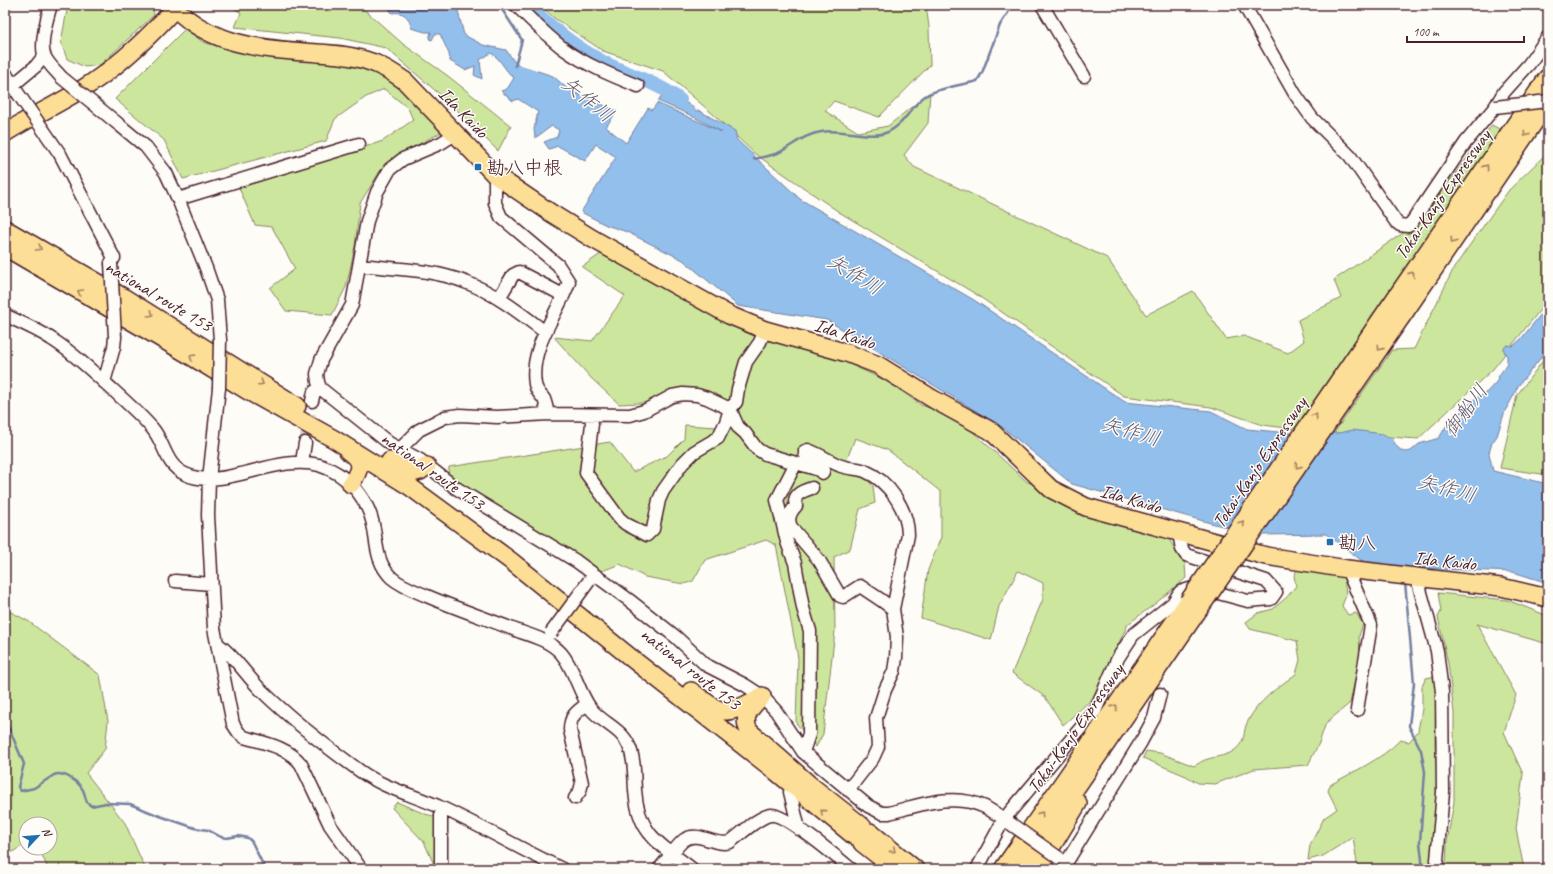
<svg xmlns="http://www.w3.org/2000/svg" width="1553" height="874" viewBox="0 0 1553 874" font-family="Caveat,'Klee One',sans-serif">
<style>
.green{fill:#cce79d;stroke:#8b8364}
.water{fill:#92bfec;stroke:#757f9f}
.lines{fill:none;stroke-linecap:round;stroke-linejoin:round}
.stream{stroke:#757f9f;stroke-width:2.5}
.river{stroke:#92bfec;stroke-width:14}
.minor-tunnel{stroke:#d9d0ce;stroke-width:12;stroke-dasharray:12 6;stroke-linecap:butt}
.minor-casing{stroke:#4a1f2b;stroke-width:15}
.highway-casing{stroke:#4a1f2b;stroke-width:20}
.minor{stroke:#fdfcf7;stroke-width:12}
.highway{stroke:#fdde96;stroke-width:17}
.minor-bridge-casing{stroke:#4a1f2b;stroke-width:15;stroke-linecap:butt}
.highway-bridge-casing{stroke:#4a1f2b;stroke-width:20;stroke-linecap:butt}
.minor-bridge{stroke:#fdfcf7;stroke-width:12}
.highway-bridge{stroke:#fdde96;stroke-width:17}
.oneway{stroke:#a47e60}
.poi-dot{fill:#1f6fb2;stroke:#fdfcf7;stroke-width:1.5}
.labels{text-anchor:middle;stroke-width:3;stroke-linejoin:round;paint-order:stroke}
.street-label{font-size:19px;fill:#4a1f2b;stroke:#fdfcf7}
.poi-label{font-size:19px;fill:#4a1f2b;stroke:#fdfcf7;text-anchor:start}
.water-label{font-size:20px;font-style:italic;fill:#63576f;stroke:#fdfcf7}
</style>
<rect width="100%" height="100%" fill="#fdfcf7"/>
<filter id="ink" filterUnits="userSpaceOnUse"><feTurbulence type="fractalNoise" baseFrequency=".025" numOctaves="2"/><feDisplacementMap in="SourceGraphic" scale="8" xChannelSelector="R" yChannelSelector="G"/><feConvolveMatrix kernelMatrix="1 2 1 2 8 2 1 2 1" color-interpolation-filters="sRGB"/></filter>
<g filter="url(#ink)">
<path class="green" d="M68,5H152L154,15L100,65L85,67L67,59L61,42Z
M230,5H359L403,44L448,76L511,126L498,151L452,105L386,48L340,38L235,27L241,13Z
M540,5H926L929,27L930,65L879,117L834,101L825,111L858,132L888,126L930,92L928,123L904,155L914,167L1107,258L1146,315L1193,291L1226,339L1244,336L1288,353L1304,341L1298,320L1341,298L1334,280L1403,233L1413,229L1492,125L1501,130L1294,429L1263,425L1211,407L1124,396L974,293L839,212L755,154L714,115L663,71L603,51L554,18Z
M185,29L203,42L234,51L348,60L379,70L413,98L442,132L396,156L382,168L360,203L355,247L346,287L332,315L286,311L270,288L295,269L272,227L255,225L239,188L383,141L413,120L408,108L384,89L366,97L335,119L326,141L183,179L164,140L115,99Z
M1548,152V300L1493,369L1418,439L1334,433L1392,350L1414,349L1454,268L1467,249L1509,190Z
M602,253L889,382L921,405L958,418L1027,482L1157,517L1166,535L1185,564L1186,578L1156,603L1128,624L1092,699L1063,725L1045,697L1012,673L1043,599V583L1018,571L999,606L991,640L921,618L928,570L941,537V492L888,450L855,438L847,459L873,486L875,503L860,509L850,549L834,557L835,631L823,734L816,747L796,723L798,658L776,545L766,540L705,560L693,581L684,584L645,577L620,564L602,571L448,476L449,467L610,442L633,472L667,456L684,439L685,425L717,427L726,433L740,418L738,407L702,400L619,404L592,379L554,337L592,341L625,296L582,267Z
M1548,354V475L1500,468L1517,395Z
M1297,570L1344,577L1346,595L1342,606L1348,615L1356,613L1363,624L1359,636L1360,657L1350,703L1326,723L1319,743L1308,765L1254,769L1215,784L1198,783L1186,776L1143,758L1146,751L1160,753L1194,766C1198,764 1203,760 1208,759C1218,756 1228,756 1236,749C1247,739 1242,732 1248,721C1258,701 1278,687 1296,674L1300,660L1297,641L1250,629L1246,622L1258,613L1273,609L1287,597L1296,586L1294,576Z
M1438,593L1507,600L1548,616V644L1477,624L1516,695L1504,732L1523,774L1516,829L1524,869H1446L1447,842L1454,802V713L1448,663L1438,617L1441,611Z
M5,609L28,621L100,675L108,721L105,749L86,773L125,823L144,866L156,869H48L39,848H50V824H26V843L5,857Z
M1436,676L1435,744L1438,788L1432,869H1358L1353,837L1323,856L1308,860L1310,845L1324,818L1337,809L1328,791L1330,785C1354,771 1381,760 1400,740L1409,742L1418,731L1422,709V686L1426,678Z
M397,802L425,814L446,819L443,853L450,869H436L424,842L392,808Z"/>
<path class="water" d="M387,5H452L458,11L464,35L483,45L506,50L516,64L553,76L569,90L617,111L606,127L626,143L648,108L652,110L657,103L722,132L690,115L658,101L668,85L673,89L686,104L689,103L696,111L698,110L735,131L737,140L800,199L974,300L1125,402L1211,411L1247,429L1289,433H1338L1353,430L1383,434L1392,439L1398,448L1404,452L1411,451L1419,444L1439,438L1451,418L1465,409L1473,400L1487,392L1497,381L1498,377L1507,364V356L1503,349L1507,345L1513,346L1521,339L1545,309L1548,312V349L1518,386L1513,397L1505,411L1497,436L1492,443L1489,453L1493,471L1548,484V583L1513,572L1369,566L1326,534L1263,535L1214,524L1072,484L1002,427L827,320L738,306L683,260L627,232L606,225L581,212L616,157L596,144L585,161L558,146L549,149L544,142L557,137L559,130L552,126L535,138L534,129L538,112L518,99L513,101L501,91L507,89L514,78C504,70 502,60 491,53L480,60L482,79L474,75L475,66L465,70L450,61L449,54L440,34H435L432,40L429,39L431,32H425L411,28C410,17 403,11 392,13Z"/>
<g class="lines">
<path class="stream" d="M499,5L522,40L515,66
M754,159C762,157 771,156 778,153C792,146 805,134 821,132C842,128 869,140 888,132C905,124 911,106 925,96C938,88 962,85 977,81L982,73L1000,25L1013,5
M1405,582L1414,683L1409,726L1421,750L1425,772L1420,842L1423,869
M5,723L9,728L24,764L18,787L21,791L34,788L54,775C63,771 79,782 83,790C85,794 85,798 87,802L91,806L106,803L130,804L157,815L195,828L208,830L221,837L227,838L238,836L248,838L252,842L265,869"/>
<path class="river" d="M528,5C551,28 575,47 603,62C629,75 657,82 680,100"/>
<path class="minor-tunnel" d="M305,443L312,401"/>
<defs>
<path id="minor" d="M51,5C47,18 39,45 45,57C49,65 56,71 61,77
M516,5C531,20 547,36 564,49C586,65 613,76 638,86
M1042,5L1084,76
M1244,5L1295,94L1312,118L1350,156L1396,222L1400,225L1408,226L1412,222L1466,142L1495,107L1504,92L1529,64L1548,37
M5,72L16,92
M12,86L36,66L44,56
M117,123L146,147L166,173L178,199L206,268L217,300L220,340
M455,134L441,143L403,159L390,169L377,192L367,221L352,305L321,360L317,374L318,382L320,388L389,443L420,460L456,488L576,561L629,600L676,637L706,665L745,685L762,696L776,711L803,752L868,806L882,813H889C920,805 954,792 985,807C994,812 1003,818 1011,824
M60,154L114,258L111,263
M495,175V203L501,217L558,265L569,282C558,314 529,347 535,384C536,391 540,394 544,399C546,404 547,410 548,414
M178,199L359,144
M360,265C395,269 432,269 465,282C495,293 520,313 545,332
M499,298L513,275L519,272L559,293L562,299
M5,315C21,323 39,330 53,340C75,354 94,373 113,390C126,402 140,414 152,428C165,443 165,465 185,474C222,492 276,453 319,465C348,474 369,499 374,529C377,547 377,564 392,578C401,586 415,591 427,596C457,609 488,619 518,631C533,636 550,641 561,653C575,669 578,692 591,709C602,723 622,729 629,746C635,759 634,776 635,790C638,835 660,844 692,869
M765,330L760,342L746,362L738,389L736,402L730,409L738,427L745,433L757,449L765,454L813,468L819,470L822,473L823,472V470L805,454V451L808,450C820,454 830,462 841,466C849,469 858,468 865,471C889,481 908,510 908,535L893,609L897,637L896,658L894,671L885,690L876,718L878,747L873,758L848,790
M104,382L114,347L115,337
M219,388L209,479L208,515L214,628L233,724L239,733L244,737C264,743 288,747 301,764L330,825L361,869
M312,401L314,392L320,388
M400,449L419,430L445,417L460,415L497,417L548,414L630,415L644,411L672,396L683,394L697,395L707,398L730,409L726,422L718,438L694,452L682,464L663,491L659,500L653,529L647,535L626,524L619,518L586,473L592,424L591,415
M302,462L305,443
M796,463L777,500L787,542L795,563L803,608L810,631L809,734L803,752
M812,488C803,491 792,494 796,506C790,512 787,519 791,527L819,560L840,596L843,597L860,586L881,600L893,609
M1347,569L1371,625L1357,710
M1417,578L1437,651L1442,692L1443,792L1437,860L1439,869
M175,581L211,584
M218,644C236,657 247,677 263,692C292,720 328,748 360,771C384,788 413,795 440,807C481,826 521,849 562,869
M793,785L790,792L799,829
M575,798L580,791L582,783L570,730C570,716 576,712 587,704
M441,808V869
M1066,863L1141,742L1154,718L1160,694
M659,869C667,861 677,845 684,840C698,830 715,847 730,842C740,835 759,816 771,815C785,813 838,858 851,869
M977,869L1004,819L1095,711L1118,658L1133,635L1173,603L1180,592L1196,587L1248,601L1271,599L1276,592L1266,581L1186,555L1182,549L1179,533"/>
<path id="highway" d="M5,133C34,115 65,101 93,82C124,61 150,36 175,8C213,47 266,49 317,53C333,54 349,55 365,60C380,64 392,72 405,81L495,175L551,213L593,239L729,315L765,330L847,353L878,365L933,399L991,431L1051,489L1086,507L1266,556L1347,569L1501,587L1548,598
M5,229L123,297L297,406
M5,247L186,353L248,391L334,439L409,486L511,561L635,661L774,770L854,836
M1390,306L1548,77
M1402,316L1548,102
M348,451C364,462 360,470 351,484
M390,461L412,473L420,471L427,466
M691,691C723,714 721,718 757,699
M762,696C752,707 741,715 749,731L810,785L862,826
M870,832L915,869
M862,843L895,869
M1003,869L1188,602
M1020,869L1199,609
M1038,869L1078,803"/>
</defs>
<use href="#minor" class="minor-casing"/>
<use href="#highway" class="highway-casing"/>
<use href="#minor" class="minor"/>
<use href="#highway" class="highway"/>
<defs>
<path id="minor-bridge" d="M61,77L117,123
M17,92L60,154
M1495,107L1548,101
M111,263L115,337
M219,388L220,340
M551,633L589,581
M1011,824L1059,858"/>
<path id="highway-bridge" d="M1188,602L1390,306
M1199,609L1402,316"/>
</defs>
<use href="#minor-bridge" class="minor-bridge-casing"/>
<use href="#highway-bridge" class="highway-bridge-casing"/>
<use href="#minor-bridge" class="minor-bridge"/>
<use href="#highway-bridge" class="highway-bridge"/>
</g>
<defs><path id="oneway-chevron" d="M-2-3.5L2.5 0L-2 3.5" fill="none" stroke-width="1.6" stroke-linecap="round" stroke-linejoin="round"/></defs>
<g class="oneway">
<use href="#oneway-chevron" transform="translate(1526 134) rotate(124)"/>
<use href="#oneway-chevron" transform="translate(1486 167) rotate(-55)"/>
<use href="#oneway-chevron" transform="translate(1453 241) rotate(124)"/>
<use href="#oneway-chevron" transform="translate(39 248) rotate(30)"/>
<use href="#oneway-chevron" transform="translate(1412 274) rotate(-55)"/>
<use href="#oneway-chevron" transform="translate(80 292) rotate(-150)"/>
<use href="#oneway-chevron" transform="translate(151 314) rotate(31)"/>
<use href="#oneway-chevron" transform="translate(1380 348) rotate(125)"/>
<use href="#oneway-chevron" transform="translate(192 357) rotate(-148)"/>
<use href="#oneway-chevron" transform="translate(261 383) rotate(32)"/>
<use href="#oneway-chevron" transform="translate(1315 416) rotate(-56)"/>
<use href="#oneway-chevron" transform="translate(1298 466) rotate(125)"/>
<use href="#oneway-chevron" transform="translate(1242 523) rotate(-56)"/>
<use href="#oneway-chevron" transform="translate(1115 707) rotate(-55)"/>
<use href="#oneway-chevron" transform="translate(823 812) rotate(-139)"/>
<use href="#oneway-chevron" transform="translate(1041 814) rotate(-55)"/>
<use href="#oneway-chevron" transform="translate(893 850) rotate(40)"/>
</g>
</g>
<g class="poi-dot">
<rect x="474" y="163" width="8" height="8" rx="2"/>
<rect x="1326" y="538" width="8" height="8" rx="2"/>
</g>
<g class="labels">
<g class="street-label">
<text transform="translate(464 112) rotate(46)" y="7">Ida Kaido</text>
<text transform="translate(1442 194) rotate(-55)" y="7">Tokai-Kanjo Expressway</text>
<text transform="translate(159 295) rotate(31)" y="7">national route 153</text>
<text transform="translate(845 333) rotate(18)" y="7">Ida Kaido</text>
<text transform="translate(1259 462) rotate(-56)" y="7">Tokai-Kanjo Expressway</text>
<text transform="translate(433 470) rotate(35)" y="7">national route 153</text>
<text transform="translate(1131 498) rotate(16)" y="7">Ida Kaido</text>
<text transform="translate(1445 560) rotate(6)" y="7">Ida Kaido</text>
<text transform="translate(691 668) rotate(38)" y="7">national route 153</text>
<text transform="translate(1075 728) rotate(-55)" y="7">Tokai-Kanjo Expressway</text>
</g>
<g class="poi-label">
<text x="486" y="174">勘八中根</text>
<text x="1338" y="549">勘八</text>
</g>
<g class="water-label">
<text transform="translate(588 99) rotate(39)" y="7">矢作川</text>
<text transform="translate(855 274) rotate(31)" y="7">矢作川</text>
<text transform="translate(1465 410) rotate(-53)" y="7">御船川</text>
<text transform="translate(1131 431) rotate(16)" y="7">矢作川</text>
<text transform="translate(1447 488) rotate(15)" y="7">矢作川</text>
</g>
</g>
<rect width="1553" height="874" fill="none" stroke="#fdfcf7" stroke-width="20"/>
<rect x="10" y="10" width="1533" height="854" fill="none" stroke="#4a1f2b" stroke-width="1.5" filter="url(#ink)"/>
<g transform="translate(38 836) rotate(64)"><circle r="19" fill="#fdfcf7" stroke="#b5a4a5"/>
<path d="M0-3L7 15L0 10L-7 15Z" fill="#1f6fb2"/>
<text y="-6" font-size="11" font-weight="bold" text-anchor="middle" fill="#4a1f2b">N</text>
</g>
<path d="M1407 36v6h117v-6" fill="none" stroke="#4a1f2b" stroke-width="2"/>
<text x="1413" y="36" font-size="12" fill="#4a1f2b" stroke="#fdfcf7" stroke-width="3" paint-order="stroke">100 m</text>
</svg>
